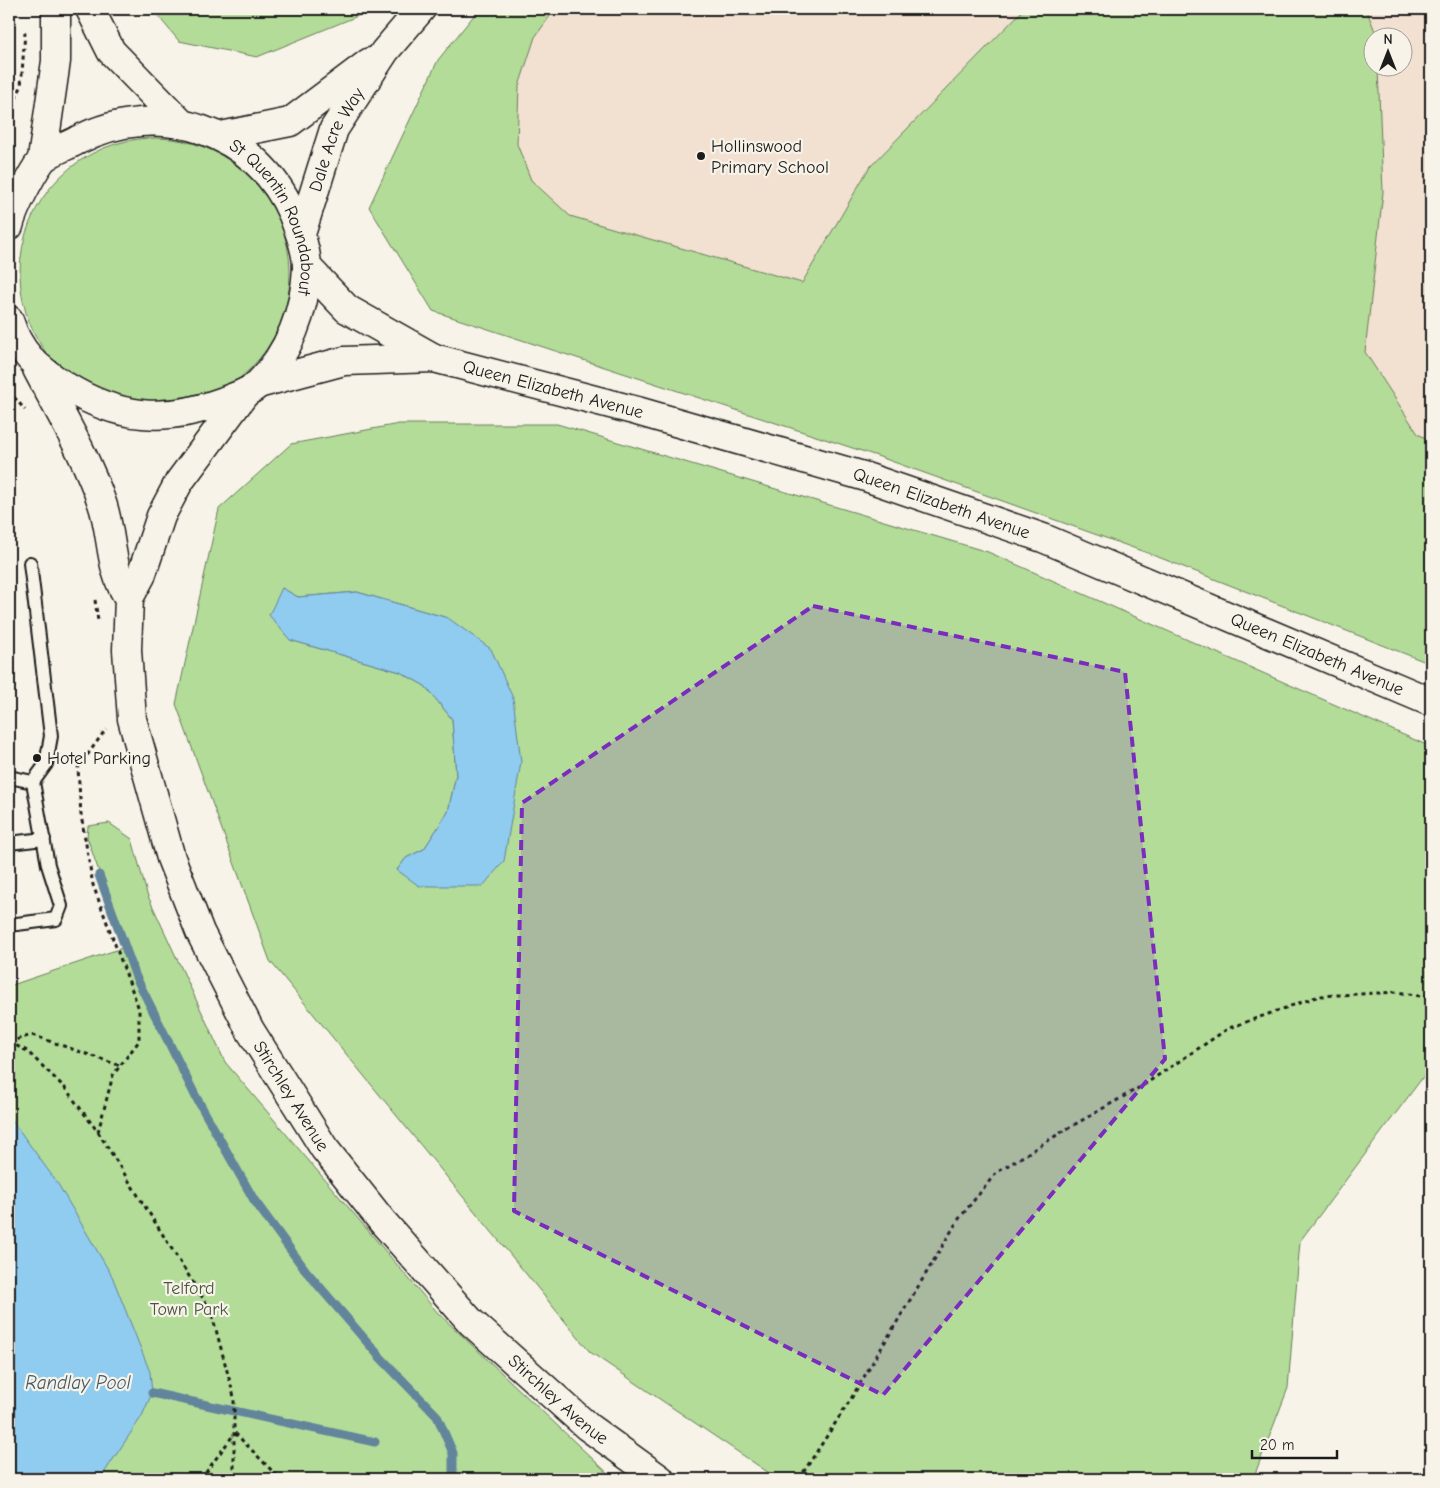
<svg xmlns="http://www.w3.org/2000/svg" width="1440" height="1488" viewBox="0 0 1440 1488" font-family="'Comic Neue',sans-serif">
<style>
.built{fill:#f2e0d0}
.green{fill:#b3dc98;stroke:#687c5a;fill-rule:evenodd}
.water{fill:#90cbf0;stroke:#62859b}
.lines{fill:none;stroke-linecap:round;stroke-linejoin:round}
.stream{stroke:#62859b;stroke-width:9}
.lane-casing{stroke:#1c1c1c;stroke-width:16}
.secondary-casing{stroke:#1c1c1c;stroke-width:31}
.path{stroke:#1c1c1c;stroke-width:3;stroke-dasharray:4 4;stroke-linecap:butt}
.lane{stroke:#f7f3e8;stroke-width:12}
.secondary{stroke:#f7f3e8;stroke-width:28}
.marked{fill:#7b2cbf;fill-opacity:0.2;stroke:#7b2cbf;stroke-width:4;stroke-dasharray:10 6;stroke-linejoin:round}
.poi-dot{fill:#1c1c1c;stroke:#f7f3e8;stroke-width:2}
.labels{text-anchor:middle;stroke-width:4.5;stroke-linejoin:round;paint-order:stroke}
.street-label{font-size:18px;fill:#1c1c1c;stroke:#f7f3e8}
.poi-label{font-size:18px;fill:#1c1c1c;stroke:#f7f3e8;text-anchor:start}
.park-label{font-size:18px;fill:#495641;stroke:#f7f3e8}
.water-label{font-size:19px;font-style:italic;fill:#455966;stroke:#f7f3e8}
</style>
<rect width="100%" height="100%" fill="#f7f3e8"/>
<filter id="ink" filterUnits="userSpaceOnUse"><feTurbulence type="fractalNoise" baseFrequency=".02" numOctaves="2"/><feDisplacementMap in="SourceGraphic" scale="10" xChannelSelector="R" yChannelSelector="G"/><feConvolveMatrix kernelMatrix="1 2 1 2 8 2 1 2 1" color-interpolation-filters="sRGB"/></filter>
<g filter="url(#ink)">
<path class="built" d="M555,9H1024L869,168L802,283L570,216L531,180L517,144L519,86L535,37Z
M1366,9H1431V567L1339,412L1383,192L1378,68H1402V38L1377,37Z"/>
<path class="green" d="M152,9H369L365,13L257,57L179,41Z
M479,9H555L535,37L519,86L517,144L531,180L570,216L802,283L869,168L1024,9H1366L1377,36L1372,38V68H1378L1383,192L1365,352L1418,434L1431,441V664L1153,555L877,456L433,311L369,207L438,60Z
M20 273a135 135 0 1 1 270 0a135 135 0 1 1-270 0Z
M399,424H557L988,552L1431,747V1072L1426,1073L1300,1241L1288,1388L1253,1479H778L590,1352L270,961L176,704L219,509L291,444ZM282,588L298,597L357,592L448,618L483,886L404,874L397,870L406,858L424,849L448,812L456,775L452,719L425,686L400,672L290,640Z
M109,823L132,839L147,894L225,1062L438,1313L614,1479H9V986L125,947L87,837L88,826Z"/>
<path class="water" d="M282,588L298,597L357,592L448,618L491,649L513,698L521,762L504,861L483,886H419L397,870L406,858L424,849L448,812L456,775L452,719L425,686L400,672L290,640L269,615Z
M9,1116L58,1184L112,1276L150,1372L152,1393L142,1416L100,1479H9Z"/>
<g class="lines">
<path class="stream" d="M99,875L136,977L196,1097L254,1200L306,1271L380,1357L437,1416L453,1453V1479
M152,1393L375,1442"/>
<defs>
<path id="lane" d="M9,777L33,782
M9,843L44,839
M9,925L56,919L61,906L48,865L33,782L46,764L51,736L30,563"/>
<g id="secondary">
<path d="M90,9L111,51L181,123"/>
<path d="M221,136L290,122L370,62"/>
<path d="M42,159L56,61V9"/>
<path id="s1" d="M9,226C13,209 31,175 41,161C48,152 68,146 78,140C159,98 257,130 293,215C299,231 307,250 307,268C305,311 289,354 258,384C249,393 236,396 224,401C166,423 118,419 65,386C37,368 19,353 9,320"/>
<path id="s2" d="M301,234L334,129L385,51L421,9"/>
<path id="s3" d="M307,267L347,309L434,358L637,411L863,476L1043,538L1431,702"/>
<path d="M37,369C60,413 86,456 102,503C113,534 109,571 129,598"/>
<path d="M258,384L344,361L434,358"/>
<path id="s4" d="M246,392L179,482L161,516L141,576L129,598L127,650L132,719L171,858L200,932L250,1030L324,1148L382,1221L471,1322L588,1427L660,1479"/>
</g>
</defs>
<use href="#lane" class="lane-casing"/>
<use href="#secondary" class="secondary-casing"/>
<path class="path" d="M9,113L21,87L25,32
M9,391L25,410
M95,600L98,621
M9,1042L27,1051L65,1088L98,1132L211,1311L234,1397V1479
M9,1042L32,1035L121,1066
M98,1132L113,1075L139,1041V1009L93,885L81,815L78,768L106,729
M235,1433L280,1479
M201,1479L234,1434
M799,1479L849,1402L958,1220L996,1173L1065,1130L1142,1086L1229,1028L1319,996L1398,992L1431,998"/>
<use href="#lane" class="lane"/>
<use href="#secondary" class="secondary"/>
</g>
</g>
<path class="marked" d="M813,606L1125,672L1165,1059L883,1395L514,1211L522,803Z"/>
<g class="poi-dot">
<circle cx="701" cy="156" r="5"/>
<circle cx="37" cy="758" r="5"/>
</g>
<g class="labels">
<g class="street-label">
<text dy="6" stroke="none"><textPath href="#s2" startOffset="101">Dale Acre Way</textPath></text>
<text dy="6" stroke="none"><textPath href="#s1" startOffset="365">St Quentin Roundabout</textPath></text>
<text dy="6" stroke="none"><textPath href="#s3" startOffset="281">Queen Elizabeth Avenue</textPath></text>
<text dy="6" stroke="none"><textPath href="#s3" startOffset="686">Queen Elizabeth Avenue</textPath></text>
<text dy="6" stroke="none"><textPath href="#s3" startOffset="1091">Queen Elizabeth Avenue</textPath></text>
<text dy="6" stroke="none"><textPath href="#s4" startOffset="772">Stirchley Avenue</textPath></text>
<text dy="6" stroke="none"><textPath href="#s4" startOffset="1178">Stirchley Avenue</textPath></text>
</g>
<g class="poi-label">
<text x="711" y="152">Hollinswood<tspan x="711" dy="21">Primary School</tspan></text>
<text x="47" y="764">Hotel Parking</text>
</g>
<g class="park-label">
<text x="189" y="1294">Telford<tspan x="189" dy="21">Town Park</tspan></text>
</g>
<g class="water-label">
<text x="78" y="1389">Randlay Pool</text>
</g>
</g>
<rect width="1440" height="1488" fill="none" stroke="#f7f3e8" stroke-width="30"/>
<rect x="15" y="15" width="1410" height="1458" fill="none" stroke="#1c1c1c" stroke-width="2" filter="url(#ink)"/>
<g transform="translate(1388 52)"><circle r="24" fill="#f7f3e8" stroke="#9f9d96"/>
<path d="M0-4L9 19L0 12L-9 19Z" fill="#1c1c1c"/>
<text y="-8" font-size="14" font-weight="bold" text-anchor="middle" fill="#1c1c1c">N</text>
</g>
<path d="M1252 1450v8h85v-8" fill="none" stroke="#1c1c1c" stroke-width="2.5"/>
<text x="1260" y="1450" font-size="15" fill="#1c1c1c" stroke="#f7f3e8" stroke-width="4" paint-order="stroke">20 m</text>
</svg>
